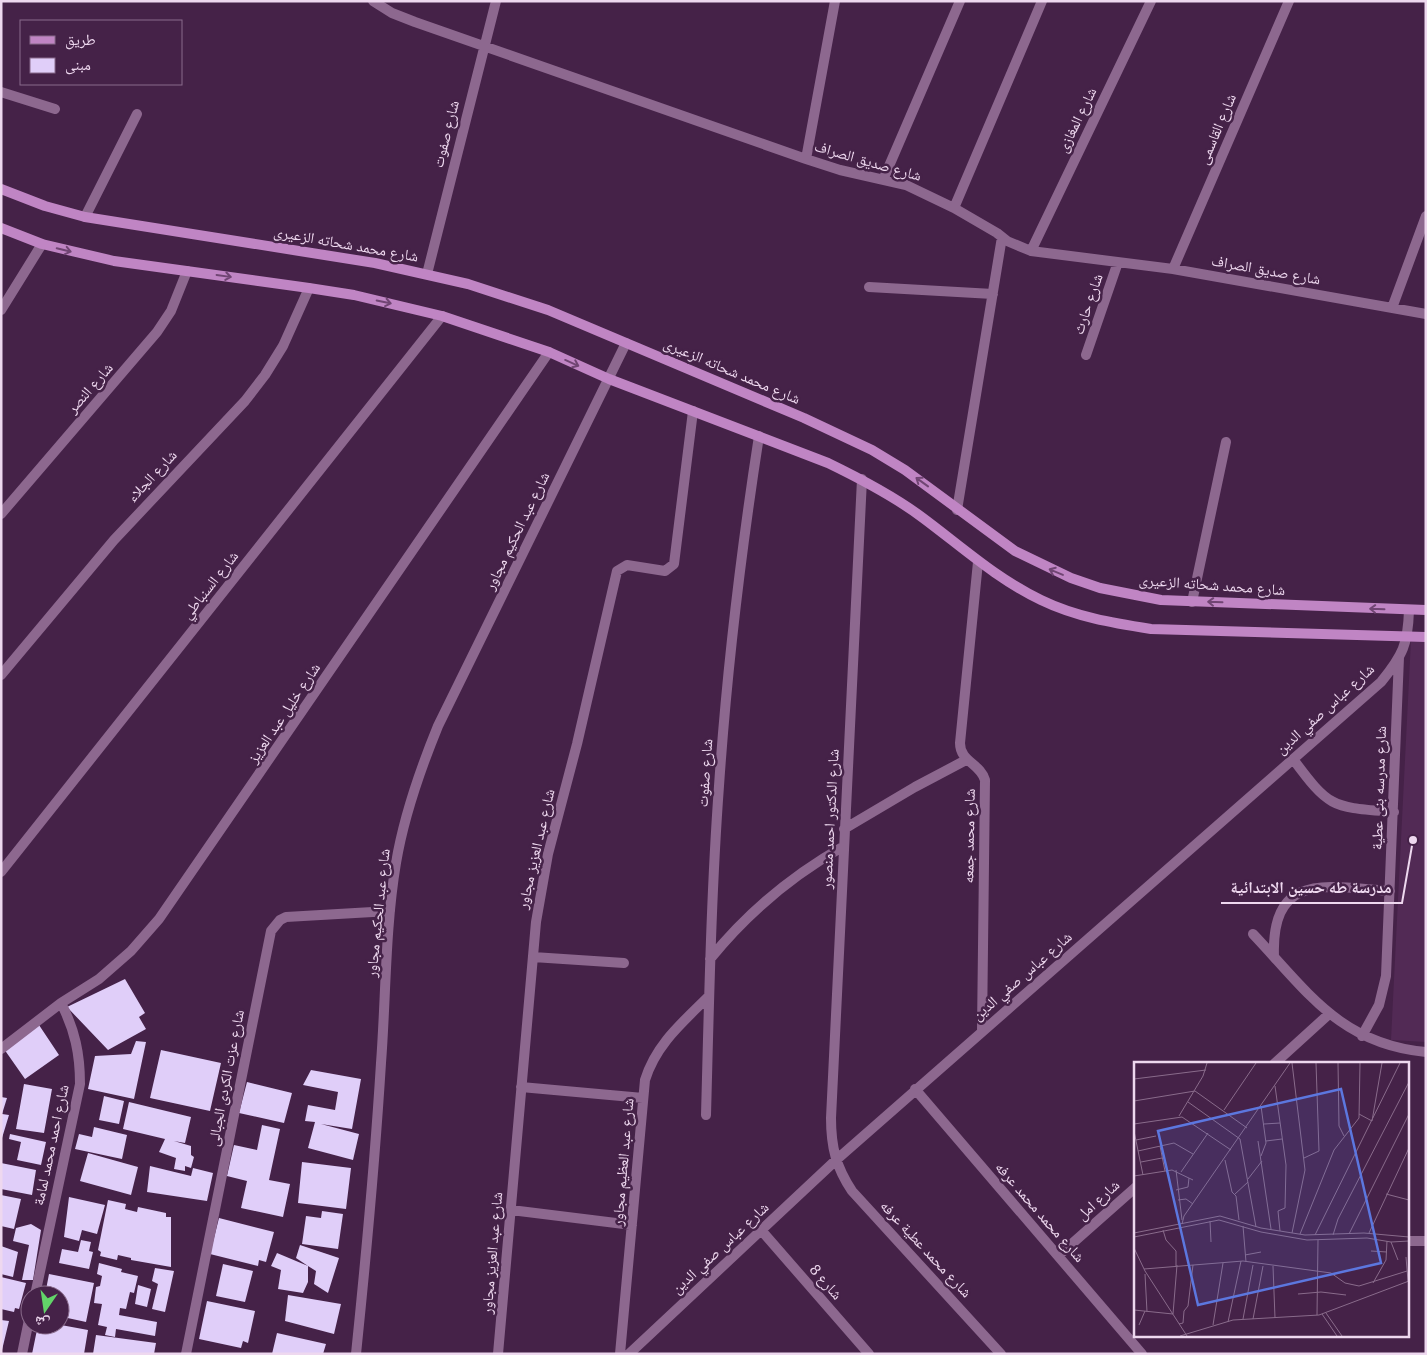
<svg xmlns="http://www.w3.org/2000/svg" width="1427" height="1355" viewBox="0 0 1427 1355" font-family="'Roboto Serif','Noto Naskh Arabic',serif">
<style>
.built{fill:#522a55}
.building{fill:#e0cef9}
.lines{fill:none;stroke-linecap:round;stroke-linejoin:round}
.street{stroke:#8d688f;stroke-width:10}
.secondary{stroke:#c085c4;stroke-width:10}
.oneway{stroke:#704573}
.labels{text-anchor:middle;stroke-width:5;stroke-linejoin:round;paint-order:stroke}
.street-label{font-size:15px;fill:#eed8ef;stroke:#452248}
.inset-road{fill:none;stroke:#896b8b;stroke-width:1}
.view{fill:#5c77df;fill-opacity:0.15;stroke:#5c77df;stroke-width:2.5}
.inset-edge{fill:none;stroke:#eed8ef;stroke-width:2.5}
.leader{fill:none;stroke:#eed8ef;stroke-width:2}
.callout-dot{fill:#eed8ef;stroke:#452248;stroke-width:2}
.callout-label{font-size:16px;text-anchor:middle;font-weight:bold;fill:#eed8ef;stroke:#452248;stroke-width:5;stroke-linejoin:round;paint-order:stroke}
</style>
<rect width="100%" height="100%" fill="#452248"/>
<path class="built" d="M1411,640H1426V1042L1391,1040Z"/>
<path class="building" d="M125,979L145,1013L139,1017L146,1029L108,1050L67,1007Z
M39,1025L59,1055L25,1079L4,1049Z
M136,1041L146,1042L134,1099L88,1089L95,1056L131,1054Z
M161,1050L221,1063L210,1111L150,1098Z
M311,1070L361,1079L352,1129L321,1124L359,1134L353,1160L308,1148L315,1122L305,1121L308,1105L335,1110L338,1092L303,1085Z
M247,1082L292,1093L284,1123L239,1113Z
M24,1084L52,1089L44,1133L16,1129Z
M104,1096L124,1101L119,1124L99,1120Z
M1,1097L7,1098L2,1114L9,1115L2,1138Z
M129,1102L191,1117L185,1143L174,1141L191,1146V1155L194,1157L191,1168L185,1166V1171L174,1169L176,1158L159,1152L165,1139L123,1129Z
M262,1125L280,1129L269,1180L290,1184L283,1217L241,1208L247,1181L227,1176L234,1145L257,1150Z
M94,1127L127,1135L122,1159L75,1149L79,1134L92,1137Z
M10,1134L46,1142L41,1165L17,1160L21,1142L9,1139Z
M88,1153L138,1167L131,1195L80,1181Z
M302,1162L351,1168L346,1209L298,1203Z
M1,1163L36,1170L32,1195L1,1189Z
M150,1166L191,1176L193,1168L213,1173L207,1201L147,1192Z
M1,1195L21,1199L14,1229L1,1226Z
M69,1197L105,1205L97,1234L82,1230L79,1241L64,1237Z
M108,1200L126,1204L125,1209L137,1212L138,1207L166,1213V1217H171V1267L131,1260V1258L118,1255L117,1260L100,1256L101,1252L98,1250Z
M322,1211L343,1214L338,1249L302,1244L306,1216L321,1218Z
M219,1218L274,1232L266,1262L259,1260L258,1266L210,1254Z
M31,1224L41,1230L33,1280H22L29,1245L13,1241L16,1228Z
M81,1240L91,1242L89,1251L93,1252L89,1269L59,1263L62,1249L78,1252Z
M300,1245L339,1258L328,1293L314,1284L316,1271L308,1266V1282L303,1293L278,1289L281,1270L271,1266L277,1253L308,1266L296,1258Z
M1,1246L18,1252L13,1277L1,1274Z
M99,1263L122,1269L121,1272L138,1276L134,1293L130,1292L126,1309L120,1308L119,1315L157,1322L155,1336L116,1329L115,1337L105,1335L107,1327L98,1325L102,1304L94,1303L96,1287L100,1286L102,1276L97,1274Z
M223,1264L253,1271L245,1302L216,1296Z
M155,1268L174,1271L165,1312L152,1309L158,1284L152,1281Z
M49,1274L94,1283L86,1322L63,1317L61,1325L88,1330L84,1354H32L38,1325H60V1295H45Z
M1,1277L26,1283L19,1309L15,1308L14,1312L1,1309Z
M138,1285L151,1289L147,1307L135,1304Z
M288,1295L341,1304L334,1334L285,1321Z
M207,1301L255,1311L248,1343L243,1341L241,1348L199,1339Z
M1,1320L9,1321L2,1350H1Z
M277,1333L326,1344L323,1354H272Z
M96,1335L156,1343L154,1354H93Z"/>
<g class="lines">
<path class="street" d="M373,1L392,13L415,22L806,159L840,170L906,185L954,208L997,233L1007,241L1031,251L1173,269L1426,314
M1,92L55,109
M806,159L835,1
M883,180L960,1
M954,208L1042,1
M85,217L137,114
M1031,251L1151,1
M1173,269L1289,1
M427,274L496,1
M869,287L993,294
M1392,308L1426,216
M1,310L42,244
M1086,355L1118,262
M862,479L831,1118C831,1147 836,1167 852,1191L1001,1354
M957,510L1002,237
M1,514L157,332L171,311L187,271
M978,562L960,743C960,762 980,763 985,780L982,1031
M1192,602L1226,442
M1,675L114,540L245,401L265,375L283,346L309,288
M1293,759C1330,809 1332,807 1394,812
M844,829L915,787L966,760
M1,872L442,316
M1253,934C1307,991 1340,1044 1426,1052
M1274,956C1271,870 1329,887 1390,891
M533,957L624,963
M710,959C748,912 791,876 844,846
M1362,1036L1379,1005L1386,976L1399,657
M1,1049L61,1003L99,979L131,951L159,919L549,352
M1274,1064L1329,1014
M521,1087L643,1098
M915,1089L1142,1354
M706,1115C709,1005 711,895 719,786C727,668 741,552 759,436
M511,1210L632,1225
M761,1230L869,1354
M1408,1241H1426
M1058,1256L1136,1187
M35,1295L80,1084C80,1054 75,1030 61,1003
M22,1354L30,1315
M186,1354L271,931L280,920L286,917L390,911
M356,1354C366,1257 375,1160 381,1063C386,997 385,929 396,863C404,815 420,770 438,726L626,343
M498,1354L536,922L548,854L577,744L617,571L627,565L665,571L674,564L693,411
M620,1354L645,1080C656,1044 683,1022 709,996
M629,1354L835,1161L1381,682C1403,655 1408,644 1409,610"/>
<path class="secondary" d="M1,189L45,206L85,217L375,263L468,284L548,310L804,418L872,450L905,470L1015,551L1071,578L1100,588L1161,600L1426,610
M1,228L42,244L114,261L309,288L354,295L442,316L549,352L609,379L828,463C861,479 894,496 923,518C962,547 997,579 1041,600C1076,617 1113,623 1151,629L1426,637"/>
</g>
<defs><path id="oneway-shaft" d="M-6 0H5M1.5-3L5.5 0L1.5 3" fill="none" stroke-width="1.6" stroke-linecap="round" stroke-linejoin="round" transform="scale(1.25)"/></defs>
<g class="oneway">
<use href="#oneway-shaft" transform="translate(64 250) rotate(14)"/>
<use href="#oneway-shaft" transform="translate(224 276) rotate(8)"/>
<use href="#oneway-shaft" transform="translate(384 302) rotate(12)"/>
<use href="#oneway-shaft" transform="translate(572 363) rotate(24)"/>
<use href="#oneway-shaft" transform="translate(922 482) rotate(-144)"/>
<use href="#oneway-shaft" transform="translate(1056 572) rotate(-157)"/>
<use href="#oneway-shaft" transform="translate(1215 602) rotate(-178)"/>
<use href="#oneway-shaft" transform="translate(1377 609) rotate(-178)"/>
</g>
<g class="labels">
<g class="street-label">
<text transform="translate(1077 120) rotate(-64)" y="5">شارع المغازى</text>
<text transform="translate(1217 129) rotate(-67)" y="5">شارع القاسمى</text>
<text transform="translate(446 134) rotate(-76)" y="5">شارع صفوت</text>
<text transform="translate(868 161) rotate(16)" y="5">شارع صديق الصراف</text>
<text transform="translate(346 244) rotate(10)" y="5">شارع محمد شحاته الزعيرى</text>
<text transform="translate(1266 270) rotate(10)" y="5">شارع صديق الصراف</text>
<text transform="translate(1088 304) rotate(-71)" y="5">شارع حارث</text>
<text transform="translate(732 371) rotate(23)" y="5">شارع محمد شحاته الزعيرى</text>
<text transform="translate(90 388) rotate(-49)" y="5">شارع النصر</text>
<text transform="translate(152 476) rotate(-47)" y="5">شارع الجلاء</text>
<text transform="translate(517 531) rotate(-64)" y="5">شارع عبد الحكيم مجاور</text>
<text transform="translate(210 585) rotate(-52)" y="5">شارع السنباطي</text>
<text transform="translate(1212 585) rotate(4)" y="5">شارع محمد شحاته الزعيرى</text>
<text transform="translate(1325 709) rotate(-42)" y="5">شارع عباس صفي الدين</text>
<text transform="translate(284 713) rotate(-56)" y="5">شارع خليل عبد العزيز</text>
<text transform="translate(705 773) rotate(-86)" y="5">شارع صفوت</text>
<text transform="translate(1379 788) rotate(-88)" y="5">شارع مدرسه بنى عطية</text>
<text transform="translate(830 819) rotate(-87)" y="5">شارع الدكتور احمد منصور</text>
<text transform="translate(969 836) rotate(-89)" y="5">شارع محمد جمعه</text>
<text transform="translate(536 849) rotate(-77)" y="5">شارع عبد العزيز مجاور</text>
<text transform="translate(378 913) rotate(-84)" y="5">شارع عبد الحكيم مجاور</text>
<text transform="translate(1022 976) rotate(-41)" y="5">شارع عباس صفي الدين</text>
<text transform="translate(226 1078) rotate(-79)" y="5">شارع عزت الكردى الجبالى</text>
<text transform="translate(51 1145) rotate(-78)" y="5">شارع احمد محمد لمامة</text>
<text transform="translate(623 1162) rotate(-85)" y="5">شارع عبد العظيم مجاور</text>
<text transform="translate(1098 1200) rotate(-42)" y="5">شارع امل</text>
<text transform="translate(1040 1212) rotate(49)" y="5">شارع محمد محمد عرفه</text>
<text transform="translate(720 1248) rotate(-43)" y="5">شارع عباس صفي الدين</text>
<text transform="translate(926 1249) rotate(47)" y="5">شارع محمد عطية عرفه</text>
<text transform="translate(492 1253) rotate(-85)" y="5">شارع عبد العزيز مجاور</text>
<text transform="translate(826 1282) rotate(49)" y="5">شارع 8</text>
</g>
</g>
<g transform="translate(1134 1062)">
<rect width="275" height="275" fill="#452248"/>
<path class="inset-road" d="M158,1L171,108L158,171M204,1L205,64L210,74M0,17L72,8M141,24L152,103L151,146L144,149L146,169M0,39L61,29L113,66M54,40L106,77L122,165M90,48L122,1M225,52L238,59L248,1M45,54L69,14L73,1M0,62L48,55L97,88M130,62L146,61M0,69L9,113M2,78L22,74M124,79L137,167M132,79L148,77M26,84L31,109M4,89L40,81L59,92M127,94L132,81L127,44M170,96L185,89L182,1M91,98L98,130L102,134L105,158M7,100L28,96M42,108L48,158M47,110L74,71M0,114L38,108L59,118M114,117L128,99M42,128L54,125L55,116M101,132L114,120M252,132L275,138M44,138L52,137L59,142M76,159L77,180M48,162L50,154L156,1M109,164L112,200M29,168L32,178L42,189V204M0,171L86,154L127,166L171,173L230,171L275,175M235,171L275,86M166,172L200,88L225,56L226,1M215,172L275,52M181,173L266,1M199,173L204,157L275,20M0,175L85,158L127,170L173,178L233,176L257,180L275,179M257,180L264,198M0,186L11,209L53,274M237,189L253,190M111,193L127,190M272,195L274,219M139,204L141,256M10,207L109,199L197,211L211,221L225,224L273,209M11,212L13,250M239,221L252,198L253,179M164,232L187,230L212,233M0,248L39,252L43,203M192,251L208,274M188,252L203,274M183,253L184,178M109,257L119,203M119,257L129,204M94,260L107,199M45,262L49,261L50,249L54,244L59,203M5,263L11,249M79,263L89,201M46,274L99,258L185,253L275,219"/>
<path class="view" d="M207,27L247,201L64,243L24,69Z"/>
<rect width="275" height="275" class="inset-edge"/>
</g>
<path class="leader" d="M1413 840L1402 903H1221"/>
<circle class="callout-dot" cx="1413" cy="840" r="5"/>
<g class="callout-label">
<text x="1311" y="893">مدرسة طه حسين الابتدائية</text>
</g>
<rect width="1427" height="1355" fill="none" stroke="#eed8ef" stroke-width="5"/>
<rect x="20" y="20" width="162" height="65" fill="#452248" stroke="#896b8b"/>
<rect x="30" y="36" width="25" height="8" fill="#c085c4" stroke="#896b8b"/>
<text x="65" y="45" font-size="15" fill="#eed8ef">طريق</text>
<rect x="30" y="58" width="25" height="15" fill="#e0cef9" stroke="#896b8b"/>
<text x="65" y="70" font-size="15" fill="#eed8ef">مبنى</text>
<g transform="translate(45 1310) rotate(193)"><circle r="24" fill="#452248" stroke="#896b8b"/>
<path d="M0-4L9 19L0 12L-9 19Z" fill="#62d469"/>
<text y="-8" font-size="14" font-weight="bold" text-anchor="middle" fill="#eed8ef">ش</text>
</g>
</svg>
